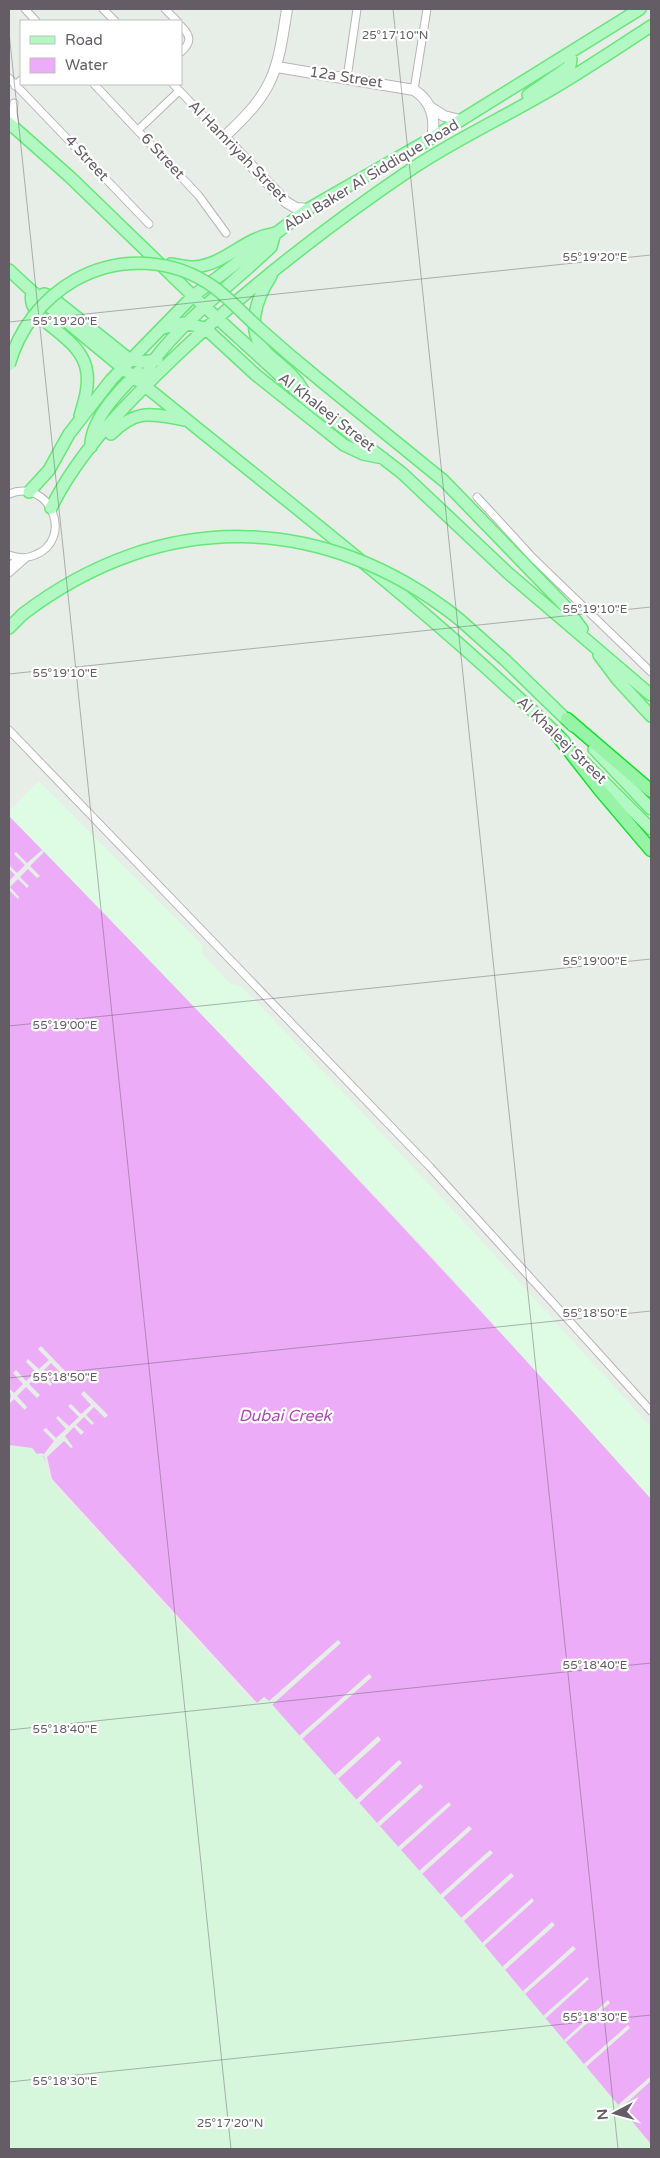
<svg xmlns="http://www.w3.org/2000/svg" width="660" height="2158" viewBox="0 0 660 2158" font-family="'Varela Round',sans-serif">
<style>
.commercial{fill:#defbe3}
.sand{fill:#d7f7dd}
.water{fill:#edacf8}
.pier{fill:#e6eee7}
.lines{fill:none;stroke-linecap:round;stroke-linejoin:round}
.street-casing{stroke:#b9b3b9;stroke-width:9}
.secondary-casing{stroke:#bbb4bc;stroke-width:12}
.primary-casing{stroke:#67e679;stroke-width:14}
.highway-casing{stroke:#13e029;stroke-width:15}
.street{stroke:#fff;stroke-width:7}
.secondary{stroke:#fff;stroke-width:10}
.primary{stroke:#b1f8c3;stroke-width:11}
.highway{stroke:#97f4a6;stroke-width:12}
.primary-bridge-casing{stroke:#67e679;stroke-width:14;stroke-linecap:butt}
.primary-bridge{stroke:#b1f8c3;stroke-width:11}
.ticks{fill:none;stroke:#645d65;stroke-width:1;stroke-opacity:0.45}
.labels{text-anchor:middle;stroke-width:4.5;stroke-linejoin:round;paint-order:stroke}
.street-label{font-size:15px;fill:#645d65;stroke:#fff}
.water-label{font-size:16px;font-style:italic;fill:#aa4db2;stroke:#fff}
.ticks-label{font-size:12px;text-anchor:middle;fill:#645d65;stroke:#fff;stroke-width:4.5;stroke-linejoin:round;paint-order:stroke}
</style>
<rect width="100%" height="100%" fill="#e6eee7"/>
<path class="commercial" d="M39,781L203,946V955L231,984L241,986L340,1089L481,1240L651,1427V1499L441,1266L305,1122L9,816V811Z"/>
<path class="sand" d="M9,1445L32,1448L42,1453L52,1479L257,1703L264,1697L269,1701L464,1921L651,2144V2147L649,2149H9Z"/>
<path class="water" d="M9,816C228,1040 443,1266 651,1499V2144L464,1921L269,1701L264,1697L257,1703L57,1485L52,1479L42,1453L37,1454L32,1448L9,1445Z"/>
<path class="pier" d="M42,850L44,852L30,866L40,876L37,878L28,869L20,877L29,886L27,888L18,879L10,887L19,897L18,899L9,890V881L15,875L9,869V865L17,873L25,865L14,854L16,852L27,863Z
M41,1346L65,1371L62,1374L51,1363L42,1372L52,1384L50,1386L38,1375L29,1384L40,1395L37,1398L26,1387L17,1396L27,1407L25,1410L14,1399L9,1404L11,1396L9,1388L14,1393L23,1384L13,1373L16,1370L26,1381L36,1372L26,1362L28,1359L39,1369L49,1360L38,1349Z
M84,1391L108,1415L105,1418L94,1407L86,1415L94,1423L92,1425L84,1417L76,1425L84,1432L81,1435L74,1427L65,1436L73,1447L71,1448L64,1441L47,1457L52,1479L257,1703L255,1705L50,1480L44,1456L37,1454H44L54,1441L43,1430L46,1428L56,1438L66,1429L56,1418L58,1416L69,1426L79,1417L68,1406L71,1404L81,1414L91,1405L81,1394Z
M338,1640L341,1643L272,1705L269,1701Z
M369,1674L372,1677L302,1739L299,1736Z
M378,1736L381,1740L338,1779L335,1775Z
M399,1760L402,1763L359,1803L356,1800Z
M420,1784L423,1787L380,1826L377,1823Z
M449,1802L451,1805L401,1850L398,1847Z
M469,1826L472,1829L422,1874L419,1871Z
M490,1850L493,1853L443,1898L440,1895Z
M511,1873L514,1876L464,1921L461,1918Z
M532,1898L534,1901L484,1946L482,1943Z
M552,1922L555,1925L505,1970L502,1967Z
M573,1946L576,1949L525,1994L523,1991Z
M587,1977L589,1979L546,2018L543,2016Z
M608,2000L610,2003L566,2042L564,2040Z
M628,2025L630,2028L586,2067L584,2064Z
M651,2076V2081L621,2108L618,2105Z"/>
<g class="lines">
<defs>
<path id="street" d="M25,9L36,21
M103,9L115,21
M165,9L177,21
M181,26C191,36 192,42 181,52
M9,78L149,224
M347,78L357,9
M94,84L199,196L226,233
M173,84L224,137
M15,86L21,80
M414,90L427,9
M14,103L13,112L15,127
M138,130L179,91
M9,494C50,477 75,539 35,555C26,559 17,558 9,555
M477,497L533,558L651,672
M9,566L20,558
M9,573L26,558
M9,730L430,1167L651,1411"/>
<path id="secondary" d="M287,9C277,74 274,91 224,137L286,202L296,208L308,209
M277,67L414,90C431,101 436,118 432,138
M430,107L444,116L460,120"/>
<path id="primary" d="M528,95L570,66L571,59L566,55
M9,123L70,177L193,296L308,401L402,473L508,573L651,695
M171,264C179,265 187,267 194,267C224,265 243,239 272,234
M9,270C64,322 123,368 182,416C312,521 445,624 564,741
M271,276C256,299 244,332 268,354C280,365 295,375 303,390
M32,293C25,323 83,334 87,373C89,387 84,402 80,416
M44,294L50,296L129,359L141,362L157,360
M163,328L183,323L205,328L256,375L344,445L363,454L383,458
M321,381L444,481L564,605L582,629
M145,386C146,377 148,367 154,360C187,317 232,284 271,247L275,233
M111,434C137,408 152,414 185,420
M91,447C90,420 119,391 138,372
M29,492L49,470L69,434L111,380L193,296L308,209L432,138L640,9
M51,508C80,449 130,400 177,355C250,286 330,224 413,168C461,136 513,113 562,83C592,65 622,45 651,26
M459,619L505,660L573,726
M9,628L23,614
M599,655L617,679L651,716
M594,749L651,809
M580,758L651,829"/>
<path id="highway" d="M567,719L651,791
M557,735L600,790L651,850"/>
</defs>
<use href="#street" class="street-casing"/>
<use href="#secondary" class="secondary-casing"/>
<use href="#primary" class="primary-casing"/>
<use href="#highway" class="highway-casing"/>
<use href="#street" class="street"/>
<use href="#secondary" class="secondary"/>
<use href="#primary" class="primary"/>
<use href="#highway" class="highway"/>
<defs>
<path id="primary-bridge" d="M9,365C19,329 42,299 75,280C119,255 174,258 215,288C231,300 245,316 260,329C280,347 300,364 321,381
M23,614C161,509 323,511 459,619"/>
</defs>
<use href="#primary-bridge" class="primary-bridge-casing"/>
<use href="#primary-bridge" class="primary-bridge"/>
</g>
<path class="ticks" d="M393,9L618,2149M9,32L231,2149M9,322L651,255M9,674L651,607M9,1026L651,959M9,1378L651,1311M9,1730L651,1663M9,2082L651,2015"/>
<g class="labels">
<g class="street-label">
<text transform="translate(346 77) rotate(9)" y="5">12a Street</text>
<text transform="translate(238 151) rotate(46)" y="5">Al Hamriyah Street</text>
<text transform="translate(163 156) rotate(47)" y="5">6 Street</text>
<text transform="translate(87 158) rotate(47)" y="5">4 Street</text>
<text transform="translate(371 175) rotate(-31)" y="5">Abu Baker Al Siddique Road</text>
<text transform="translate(327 412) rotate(38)" y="5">Al Khaleej Street</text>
<text transform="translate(562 740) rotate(44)" y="5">Al Khaleej Street</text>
</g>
<g class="water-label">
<text x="285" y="1421">Dubai Creek</text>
</g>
</g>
<g class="ticks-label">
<text x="395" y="39">25°17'10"N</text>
<text x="595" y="261">55°19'20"E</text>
<text x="65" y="325">55°19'20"E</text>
<text x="595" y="613">55°19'10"E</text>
<text x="65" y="677">55°19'10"E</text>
<text x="595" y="965">55°19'00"E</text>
<text x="65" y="1029">55°19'00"E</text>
<text x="595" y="1317">55°18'50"E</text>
<text x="65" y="1381">55°18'50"E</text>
<text x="595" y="1669">55°18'40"E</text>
<text x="65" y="1733">55°18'40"E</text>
<text x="595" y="2021">55°18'30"E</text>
<text x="65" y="2085">55°18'30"E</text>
<text x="230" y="2127">25°17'20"N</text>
</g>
<rect width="660" height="2158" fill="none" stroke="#645d65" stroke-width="20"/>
<rect x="20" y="20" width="162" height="65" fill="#ffffff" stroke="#c1bec1"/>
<rect x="30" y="36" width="25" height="8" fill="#b1f8c3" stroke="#c1bec1"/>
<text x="65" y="45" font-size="15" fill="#645d65">Road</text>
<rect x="30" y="58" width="25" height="15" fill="#edacf8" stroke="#c1bec1"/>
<text x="65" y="70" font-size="15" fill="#645d65">Water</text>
<g transform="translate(615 2113) rotate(264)" stroke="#ffffff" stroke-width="4" paint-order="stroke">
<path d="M0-4L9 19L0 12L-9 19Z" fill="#645d65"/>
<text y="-8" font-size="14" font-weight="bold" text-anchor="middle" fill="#645d65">N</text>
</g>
</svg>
